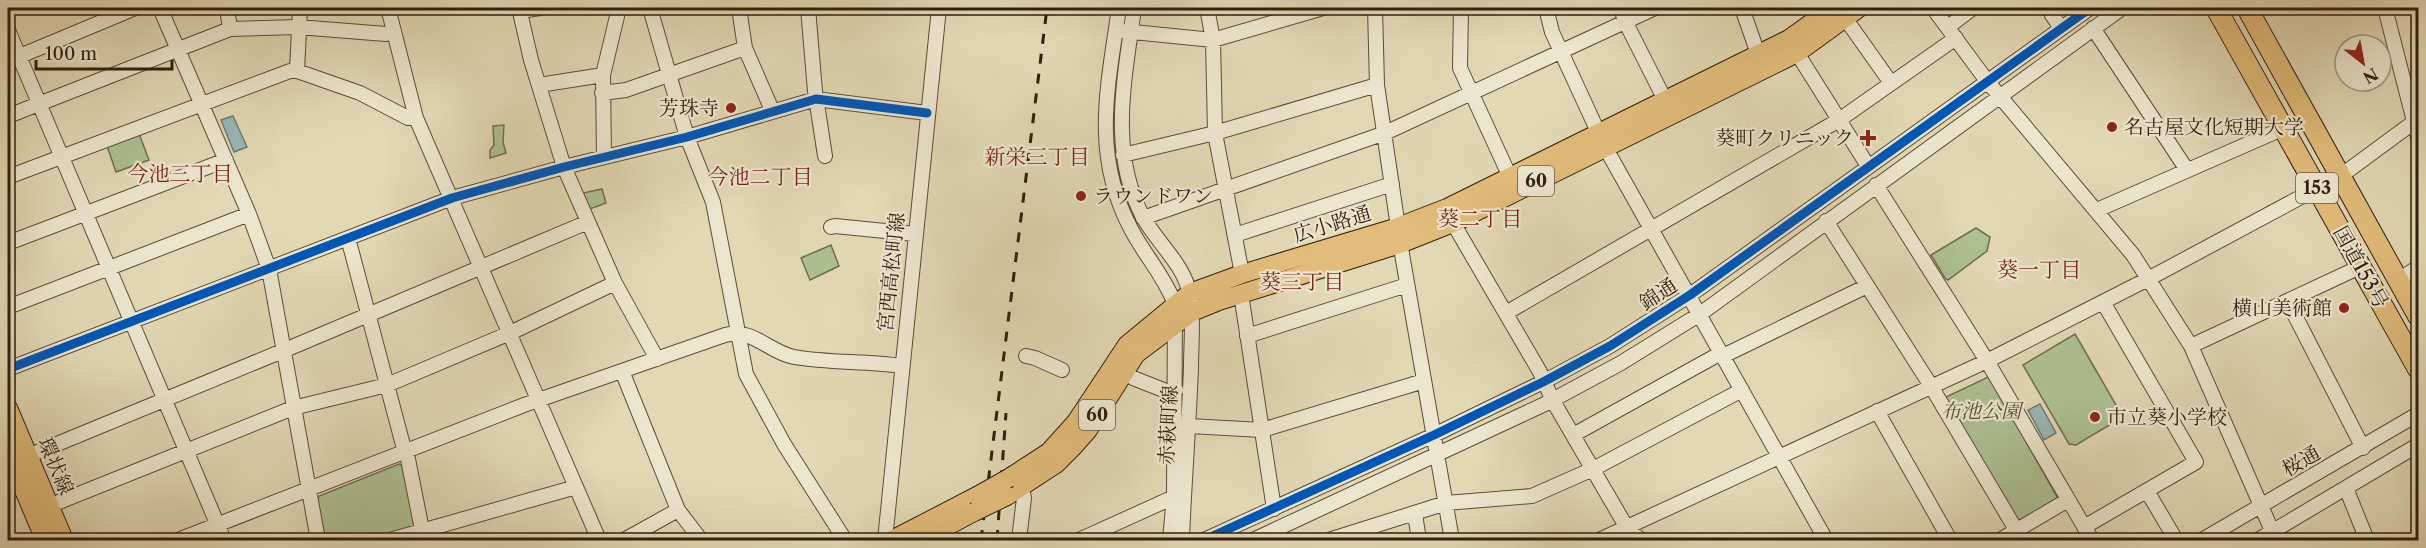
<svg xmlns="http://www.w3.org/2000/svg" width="2426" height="548" viewBox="0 0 2426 548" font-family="'Libre Caslon Text','Noto Serif JP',serif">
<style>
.green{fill:#adc092;stroke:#6e6f50;stroke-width:1.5}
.water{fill:#98b8b6;stroke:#6e7a73;stroke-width:1.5}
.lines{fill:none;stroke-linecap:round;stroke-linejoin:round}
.minor-casing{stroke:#5c4c38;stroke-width:16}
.major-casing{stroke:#301e0f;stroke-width:20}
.highway-casing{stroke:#301e0f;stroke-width:22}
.minor{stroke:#ece6ce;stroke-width:14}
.major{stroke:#e1bc7a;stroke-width:18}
.highway{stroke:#e1bc7a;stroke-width:20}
.rail{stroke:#301e0f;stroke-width:3;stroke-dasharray:10 10;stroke-linecap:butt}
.major-bridge-casing{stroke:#301e0f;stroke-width:20;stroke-linecap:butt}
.major-bridge{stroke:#e1bc7a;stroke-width:18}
.cycleway-casing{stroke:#ece6ce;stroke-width:13}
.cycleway{stroke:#0057b8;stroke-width:9}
.poi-dot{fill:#8f2418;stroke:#ece6ce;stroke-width:2}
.labels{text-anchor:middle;stroke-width:4.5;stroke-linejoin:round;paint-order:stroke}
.shield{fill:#ece6ce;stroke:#685a48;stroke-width:1.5}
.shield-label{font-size:18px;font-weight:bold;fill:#301e0f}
.poi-label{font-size:20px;fill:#301e0f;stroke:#ece6ce;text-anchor:end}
.street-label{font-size:20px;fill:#301e0f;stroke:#ece6ce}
.park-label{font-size:20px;font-style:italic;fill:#564f36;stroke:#ece6ce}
.neighbourhood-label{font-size:21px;fill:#7a1f14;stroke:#ece6ce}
</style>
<rect width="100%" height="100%" fill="#e2d8b4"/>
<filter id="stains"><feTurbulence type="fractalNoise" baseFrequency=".00333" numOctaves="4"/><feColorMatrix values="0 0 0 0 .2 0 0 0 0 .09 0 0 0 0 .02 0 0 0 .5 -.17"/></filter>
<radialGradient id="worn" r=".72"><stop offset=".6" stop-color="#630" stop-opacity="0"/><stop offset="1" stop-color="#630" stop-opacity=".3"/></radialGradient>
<path class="green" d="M504,125L503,142L506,153L490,158V150L494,145L493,126Z
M138,131L149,160L116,172L106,143Z
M602,189L606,203L590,209L586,206L583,193Z
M1976,228L1990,237L1987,251L1948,280L1945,278L1931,255Z
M831,245L839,266L810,280L801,258Z
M2075,334L2123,417L2076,445L2069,444L2023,365Z
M1988,377L1991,379L2057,497L2056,500L2018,523L1945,400L1946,397Z
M399,464L403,466L416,525L414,529L373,540H324L316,500L319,496Z"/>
<path class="water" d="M233,116L247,147L234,152L221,120Z
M2040,404L2056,433L2044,440L2028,410Z"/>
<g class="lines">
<defs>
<path id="minor" d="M160,8L249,214L269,269L318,540
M227,8L230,29
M388,8L416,118L599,540
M519,8L531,60L564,167L615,283L657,359
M650,8L687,137L713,202L746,374L784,444L845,540
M739,8L745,48L772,110
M808,8L815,91L825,156
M1119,8C1108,86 1091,154 1131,229C1145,256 1163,274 1175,304L1174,497L1170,540
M1134,8C1125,78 1108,151 1143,217C1158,244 1184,264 1190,295C1194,318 1191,343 1191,367C1189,425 1184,483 1182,540
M1207,8L1213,40L1215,133L1242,274
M1375,8L1377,85L1402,254L1452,540
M1461,8L1460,68L1510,177
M1546,8L1552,32L1605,147L1826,540
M1621,8L1625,21L1665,100
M1742,8L1758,54
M1933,8L1987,81L2133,255L2191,346L2276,540
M2051,8L2052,15L2061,28
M2385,8L2418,137
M520,11L540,8
M1845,18L1891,83
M1948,27L1973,8
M2093,28L2187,170
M8,30L224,540
M1123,31L1213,40L1323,8
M1797,53L1868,166
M8,61L135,8
M297,71L300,8
M539,85L603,75
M602,93L626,90L745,48
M8,116L230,29L298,27L386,34L394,31
M1123,155L1215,133L1377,85
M604,157L603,75L619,8
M8,177L290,71H297L360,93L408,118H416
M1876,185L1987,361L2092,540
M2097,210L2284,128
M1143,218L1385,133L1655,8
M1826,221L1931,386L2022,540
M1453,223L1540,372L1553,401L1627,528L1641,540
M831,227L835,226L915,234
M1235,235L1392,184
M348,238L403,445L408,459L424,540
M8,243L226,160
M2399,280L2418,267
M1241,294L1274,509
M2288,302L2363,448
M8,307L249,214
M1506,313L1839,120L1956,38
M1247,336L1407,285
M2191,346L2362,266
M1026,356L1035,358L1062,370
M1723,356L1867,286
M8,369L452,198L564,167L687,137L816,99L927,113
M622,371L678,510L701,540
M1133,378L1166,391L1176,390
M1877,411L1950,540
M1189,426L1262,430L1424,381
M1573,435L1721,353
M28,456L285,350L588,222
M2346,488L2367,540
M2147,491L2176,540
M49,506L293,408L387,385L510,333L615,283
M1415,514L1419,540
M2084,527L2196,462L2103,302
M178,540L524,405L725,335C754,328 768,352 794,357C829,363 866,361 901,366
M390,540L576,487
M624,540L678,510
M885,540L939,8
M1019,540L1024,498L1022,488
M1079,540L1174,497
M1204,540L1434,435L1545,381L1610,346L1690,295L2090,8
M1253,540L1545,404L1621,363L1700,314L2122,8
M1329,540L1446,503L1532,496L1593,469L1742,390
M1599,540L1987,361L2148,279L2342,175L2418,119
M2000,540L2068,500
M2202,540L2418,414
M2258,540L2418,445"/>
<path id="major" d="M8,408L64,540
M8,452L45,540
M1009,478L1049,452L1076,422L1127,345L1190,293L1242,274L1398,227L1447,208L1789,39L1832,8
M1007,496L1056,464L1072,448L1088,430L1136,354L1192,312L1219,301L1400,244L1453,223L1797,53L1859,8
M892,540L977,496
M921,540L974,512"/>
<path id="highway" d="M2216,8L2418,369
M2247,8L2418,316"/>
</defs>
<use href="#minor" class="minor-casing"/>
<use href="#major" class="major-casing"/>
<use href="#highway" class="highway-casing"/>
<use href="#minor" class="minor"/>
<use href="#major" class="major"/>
<use href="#highway" class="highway"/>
<path class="rail" d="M981,540L1047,8
M997,540L1006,413"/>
<defs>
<path id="major-bridge" d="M977,496L1009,478
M974,512L1007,496"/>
</defs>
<use href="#major-bridge" class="major-bridge-casing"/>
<use href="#major-bridge" class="major-bridge"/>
<defs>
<path id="cycleway" d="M8,369L452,198L564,167L687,137L816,99L927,113
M1204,540L1434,435L1545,381L1610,346L1690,295L2090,8"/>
</defs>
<use href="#cycleway" class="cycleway-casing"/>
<use href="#cycleway" class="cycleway"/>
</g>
<g class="poi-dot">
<circle cx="731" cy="108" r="6"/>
<circle cx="2112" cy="127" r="6"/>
<path d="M1865 129h6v6h6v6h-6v6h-6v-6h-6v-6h6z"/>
<circle cx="1081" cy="196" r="6"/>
<circle cx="2344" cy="308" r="6"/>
<circle cx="2095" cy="417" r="6"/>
</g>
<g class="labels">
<g class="shield">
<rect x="1518" y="166" width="36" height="30" rx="4.5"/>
<rect x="2296" y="173" width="42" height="30" rx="4.5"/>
<rect x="1079" y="400" width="36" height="30" rx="4.5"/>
</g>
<g class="shield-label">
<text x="1536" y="187">60</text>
<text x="2317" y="194">153</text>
<text x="1097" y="421">60</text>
</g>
<g class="poi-label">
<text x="719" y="115">芳珠寺</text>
<text x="2124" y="134" text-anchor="start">名古屋文化短期大学</text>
<text x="1854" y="145">葵町クリニック</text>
<text x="1093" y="203" text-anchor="start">ラウンドワン</text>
<text x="2332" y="315">横山美術館</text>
<text x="2107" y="424" text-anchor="start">市立葵小学校</text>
</g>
<g class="street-label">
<text transform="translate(1332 224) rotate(-17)" y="7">広小路通</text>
<text transform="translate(2361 267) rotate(61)" y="7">国道153号</text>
<text transform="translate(891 272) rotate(-84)" y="7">宮西高松町線</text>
<text transform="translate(1658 294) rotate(-33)" y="7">錦通</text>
<text transform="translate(1168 425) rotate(-87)" y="7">赤萩町線</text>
<text transform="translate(2301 461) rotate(-30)" y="7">桜通</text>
<text transform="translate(56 466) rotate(67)" y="7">環状線</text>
</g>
<g class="park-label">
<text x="1981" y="418">布池公園</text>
</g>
<g class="neighbourhood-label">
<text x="1037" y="164">新栄三丁目</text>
<text x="180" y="181">今池三丁目</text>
<text x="760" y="184">今池二丁目</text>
<text x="1480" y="226">葵二丁目</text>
<text x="2039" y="277">葵一丁目</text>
<text x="1302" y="289">葵三丁目</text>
</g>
</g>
<rect width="2426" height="548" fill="none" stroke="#e2d8b4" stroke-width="30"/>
<rect x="9" y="9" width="2408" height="530" fill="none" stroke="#301e0f" stroke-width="3"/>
<rect x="15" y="15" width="2396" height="518" fill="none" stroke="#301e0f" stroke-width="1.5"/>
<g transform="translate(2363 63) rotate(149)"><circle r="28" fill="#ece6ce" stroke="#a19682" stroke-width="1.5"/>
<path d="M0-4.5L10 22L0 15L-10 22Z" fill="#8f2418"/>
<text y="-9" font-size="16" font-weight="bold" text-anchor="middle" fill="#301e0f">N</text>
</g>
<path d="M36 60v9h136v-9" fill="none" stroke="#301e0f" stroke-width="3"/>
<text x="45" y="60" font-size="18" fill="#301e0f" stroke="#ece6ce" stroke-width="4.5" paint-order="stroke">100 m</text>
<rect width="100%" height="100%" filter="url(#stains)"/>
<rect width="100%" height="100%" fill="url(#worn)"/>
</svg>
